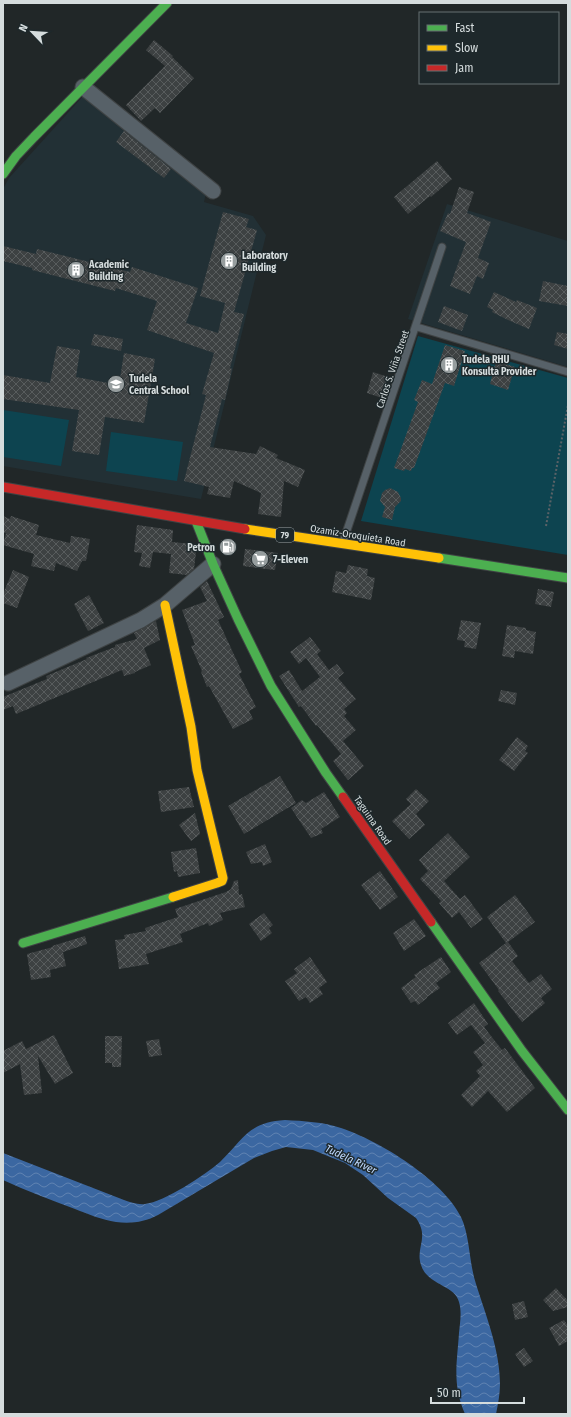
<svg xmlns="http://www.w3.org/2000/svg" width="571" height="1417" viewBox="0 0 571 1417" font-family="'Fira Sans Condensed',sans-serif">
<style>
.built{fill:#223035}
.green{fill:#0d4450}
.water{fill:url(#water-waves)}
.building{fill:url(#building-cross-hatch)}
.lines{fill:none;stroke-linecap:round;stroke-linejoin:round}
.lane-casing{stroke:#3f4344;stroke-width:9}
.street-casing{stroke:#3f4344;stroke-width:17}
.fast-casing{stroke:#3f4344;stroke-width:11}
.slow-casing{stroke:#3f4344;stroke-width:11}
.jam-casing{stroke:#3f4344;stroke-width:11}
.path{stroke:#5a6267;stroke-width:2;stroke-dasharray:2 2;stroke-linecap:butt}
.lane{stroke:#576168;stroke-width:7}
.street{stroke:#576168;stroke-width:15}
.fast{stroke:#4caf50;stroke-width:9}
.slow{stroke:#ffc107;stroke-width:9}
.jam{stroke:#c62828;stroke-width:9}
.labels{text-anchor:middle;stroke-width:3;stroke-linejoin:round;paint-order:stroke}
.shield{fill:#1e282b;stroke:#9ea6a8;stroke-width:1}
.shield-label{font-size:9px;font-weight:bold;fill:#d5dcdd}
.poi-label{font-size:10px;font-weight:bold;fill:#d5dcdd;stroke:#1e282b;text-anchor:start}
.street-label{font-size:10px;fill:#d5dcdd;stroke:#1e282b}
.water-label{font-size:11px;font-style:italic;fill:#c0daff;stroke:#1e282b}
</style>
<defs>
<pattern id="water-waves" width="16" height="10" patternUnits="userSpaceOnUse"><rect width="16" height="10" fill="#3b67a1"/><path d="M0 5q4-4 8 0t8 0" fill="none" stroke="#6083b2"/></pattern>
<pattern id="building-cross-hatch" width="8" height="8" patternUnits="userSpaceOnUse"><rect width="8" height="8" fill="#3d4142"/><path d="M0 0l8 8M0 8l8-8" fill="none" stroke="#585c5d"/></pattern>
</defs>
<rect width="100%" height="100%" fill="#212728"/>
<path class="built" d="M85,94L207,189L204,202L253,216L266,235L201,499L3,466V189L9,178Z
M447,204L568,241V367L408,319Z"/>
<path class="green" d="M418,336L568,378V555L361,521Z
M3,410L69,420L61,466L3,457Z
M111,432L183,442L177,481L106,471Z"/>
<path class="water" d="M285,1120C304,1121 323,1122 341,1128C380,1141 443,1180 461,1217C470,1236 469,1263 476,1284C486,1316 500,1350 500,1384C500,1394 498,1404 496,1414H465C452,1384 457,1364 459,1333C460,1323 462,1312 459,1302C455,1285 427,1285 421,1265C415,1247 430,1238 416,1218L388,1198L363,1175L345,1163L313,1150L286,1147L272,1151L254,1158L158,1215C145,1222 131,1224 116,1222C102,1220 88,1214 75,1209C51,1200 27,1191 3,1180V1153L124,1200C130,1202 138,1205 145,1204C164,1202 205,1175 220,1162C243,1140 248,1122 285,1120Z"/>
<path class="building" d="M154,40L173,56L172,57L194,78L160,113L155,108L141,121L126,105L165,66L146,50Z
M124,131L171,169L164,178L116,142Z
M437,161L452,179L431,197L430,196L408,214L394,197Z
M459,187L474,192L467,213L491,222L478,258L489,263L483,279L477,276L470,294L450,286L466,242L440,231L448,213L450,214Z
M223,212L249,219L246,227L257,230L234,312L244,314L230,368L232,369L225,400L222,399L210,447L256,454L260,446L278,455L276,458L305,470L298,487L284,481L281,517L258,514L261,493L234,481L230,498L207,494L209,487L184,481L206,395L202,394L214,353L147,330L157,301L116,288L115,291L32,270V268L3,261V246L36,254L37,249L130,272L132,267L198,288L186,323L218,333L225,303L200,296Z
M543,281L568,286V306L539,301Z
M494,292L516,302L517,300L537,308L529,329L508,320L492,312L493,310L487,307Z
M444,306L468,315L462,331L438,322Z
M557,332L568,334V349L554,345Z
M94,334L123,339L121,351L91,345Z
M445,345L465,351L454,386L445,383L414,468H412L411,471L405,469L404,471L394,468L418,402L414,400L422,380L432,384Z
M57,346L80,350L76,377L119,385L124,353L155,359L144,423L105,417L99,455L72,451L79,410L3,399V375L50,383Z
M496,361L515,367L508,390L490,384Z
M373,372L388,377L382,398L367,393Z
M390,488L398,492L401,498V501L395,507L392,520L382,517L385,507L380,501L382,493L385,490Z
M3,516L10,519L11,516L39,525L36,535L70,543L71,536L90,539L86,561H82L77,571L56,563L54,571L31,566L34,554L3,545L6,533L3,532Z
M137,525L173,530L172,542L192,544L196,552L194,569L187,575L169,573L171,554L153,552L150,568L139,566L142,553L134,552Z
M221,540L236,542L234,554L221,552L220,548Z
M245,549L278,553L275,570L243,566Z
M348,565L368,569L367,576L375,578L371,600L332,592L336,571L346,573Z
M13,570L29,577L17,608L3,603V594Z
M207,581L224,617L218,620L242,672L239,674L256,707L249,711L253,719L233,729L209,686L207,687L201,672L202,671L191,646L195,645L182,610L207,601L200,587Z
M538,589L554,592L551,607L535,604Z
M89,595L104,623L88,631L74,604Z
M461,620L481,623L476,649L464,647L465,641L457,640Z
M156,621L160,640L144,648L151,665L135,672V673L124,676L122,670L16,714L13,706L3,710V697L47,679L46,676L87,659L86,658L115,647V645L137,639L134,633Z
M507,625L526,628V630L536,632L533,654L515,651L514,658L502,656Z
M310,637L321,651L317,654L329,670L337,664L344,673L338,678L356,699L344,709L347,713L344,716L356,730L343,741L364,766L348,780L333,761L341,754L317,725L316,726L301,706L299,707L279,676L289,670L302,691L320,677L306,658L299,664L290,652Z
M501,690L517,693L515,705L498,701Z
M517,737L528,746L525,751L528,753L514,771L499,760Z
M280,776L296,803L244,834L228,806Z
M189,787L194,807L161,812L158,791Z
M416,789L429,801L416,814L425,825L409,839L392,821L411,804L406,799Z
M324,792L340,817L321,829L323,833L311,838L291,808L302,800L306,803Z
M195,813L200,834L191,841L179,825Z
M448,833L470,857L444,881L460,899L465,895L483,919L471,928L459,912L452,918L439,903L441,901L420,879L428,871L419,860Z
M265,844L272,862L263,866L262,862L251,864L246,852Z
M196,848L200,873L178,877L177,871L174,872L171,852Z
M380,871L398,897L380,910L361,885Z
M238,880L239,895L242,894L245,907L220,913L223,920L209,926L208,923L180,934L183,942L146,954L149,964L119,969L115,940L125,939L124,935L146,931L145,928L178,917L175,909L226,892L231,889L234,881Z
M515,895L535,922L508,942L518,956L512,961L529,983L541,974L552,989L541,998L545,1003L522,1022L498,991L499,990L479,963L506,943L487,917Z
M264,913L273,925L269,928L272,933L261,941L249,924Z
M414,919L426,936L404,951L393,933Z
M85,936L87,944L63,952L66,966L50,970L51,977L31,980L27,954L53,947L52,946Z
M310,957L327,982L319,988L323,994L310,1003L306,997L299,1001L285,981L297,973L294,969Z
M441,957L451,972L436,983L440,988L427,997V998L418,1005L415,1001L411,1003L401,988L416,977L414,975Z
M474,1003L488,1024L484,1027L502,1050L505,1048L535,1088L507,1112L488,1091L472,1107L461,1095L480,1076L476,1071L483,1065L473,1052L485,1043L471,1025L457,1035L448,1023Z
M54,1035L73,1073L55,1084L38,1056L42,1093L24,1095L20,1064L3,1073V1051L22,1041L26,1049Z
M105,1036H122L121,1067H112V1063H105Z
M159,1039L162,1055L149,1057L146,1041Z
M556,1288L568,1301V1307L553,1311L543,1300Z
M524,1301L528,1317L515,1320L512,1304Z
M564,1320L568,1326V1341L559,1346L549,1328Z
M524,1348L533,1361L524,1367L515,1354Z"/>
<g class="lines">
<defs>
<path id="lane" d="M417,327L568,372
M343,542L442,247"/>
<path id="street" d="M83,87L213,191
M8,683L141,620L165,605L213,564"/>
<path id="fast" d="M3,174L16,156L34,137L167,3
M196,521L213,564L238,619L271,686L326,773L343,797
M439,558L568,578
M431,922L522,1051L568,1110
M23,943L173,897"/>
<path id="slow" d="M245,529L439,558
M165,605L191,727L197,770L223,878L222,881L217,883L173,897"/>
<path id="jam" d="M3,487L245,529
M343,797L431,922"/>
</defs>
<use href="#lane" class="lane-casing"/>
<use href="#street" class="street-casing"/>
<use href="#fast" class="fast-casing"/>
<use href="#slow" class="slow-casing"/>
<use href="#jam" class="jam-casing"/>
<path class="path" d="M546,526L568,405"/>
<use href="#lane" class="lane"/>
<use href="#street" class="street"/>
<use href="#fast" class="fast"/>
<use href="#slow" class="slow"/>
<use href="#jam" class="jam"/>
</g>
<defs>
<symbol id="building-disc" viewBox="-11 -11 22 22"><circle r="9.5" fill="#969d9e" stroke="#1e282b"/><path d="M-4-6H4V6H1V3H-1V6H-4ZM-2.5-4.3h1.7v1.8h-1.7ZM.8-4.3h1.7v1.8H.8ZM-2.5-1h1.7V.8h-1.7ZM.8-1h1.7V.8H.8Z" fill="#fff"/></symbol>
<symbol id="school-disc" viewBox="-11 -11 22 22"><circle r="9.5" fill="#969d9e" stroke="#1e282b"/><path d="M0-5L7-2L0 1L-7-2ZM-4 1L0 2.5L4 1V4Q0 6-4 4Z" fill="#fff"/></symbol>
<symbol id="fuel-disc" viewBox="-11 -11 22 22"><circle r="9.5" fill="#969d9e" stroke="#1e282b"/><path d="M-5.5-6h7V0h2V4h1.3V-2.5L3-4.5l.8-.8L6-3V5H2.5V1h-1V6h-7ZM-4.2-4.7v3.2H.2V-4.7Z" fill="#fff"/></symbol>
<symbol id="supermarket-disc" viewBox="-11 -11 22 22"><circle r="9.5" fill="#969d9e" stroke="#1e282b"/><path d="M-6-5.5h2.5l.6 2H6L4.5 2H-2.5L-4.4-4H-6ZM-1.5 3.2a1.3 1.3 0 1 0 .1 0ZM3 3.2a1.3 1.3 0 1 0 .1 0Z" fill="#fff"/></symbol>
</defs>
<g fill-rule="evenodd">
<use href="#building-disc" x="219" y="251" width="20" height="20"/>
<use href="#building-disc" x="66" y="260" width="20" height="20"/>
<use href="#building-disc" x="439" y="355" width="20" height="20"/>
<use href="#school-disc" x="106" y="374" width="20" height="20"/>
<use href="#fuel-disc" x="218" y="537" width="20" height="20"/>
<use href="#supermarket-disc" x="250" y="549" width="20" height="20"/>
</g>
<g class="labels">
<rect class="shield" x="276" y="528" width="18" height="14" rx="3"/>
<g class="shield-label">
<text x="285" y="538">79</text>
</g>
<g class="poi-label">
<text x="242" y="259">Laboratory<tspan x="242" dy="12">Building</tspan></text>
<text x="89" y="268">Academic<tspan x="89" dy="12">Building</tspan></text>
<text x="462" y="363">Tudela RHU<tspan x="462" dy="12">Konsulta Provider</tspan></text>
<text x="129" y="382">Tudela<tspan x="129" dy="12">Central School</tspan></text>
<text x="215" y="551" text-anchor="end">Petron</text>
<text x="273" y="563">7-Eleven</text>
</g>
<g class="street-label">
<text transform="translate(392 369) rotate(-71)" y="4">Carlos S. Viña Street</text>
<text transform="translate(358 535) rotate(9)" y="4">Ozamiz-Oroquieta Road</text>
<text transform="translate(373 820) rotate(55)" y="4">Taguima Road</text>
</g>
<g class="water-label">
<text transform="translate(351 1159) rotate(25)" y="4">Tudela River</text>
</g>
</g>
<rect width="571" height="1417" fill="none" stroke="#d5dcdd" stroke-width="8"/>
<rect x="419" y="12" width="140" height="72" fill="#1e282b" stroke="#677072"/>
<rect x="427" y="25" width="20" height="6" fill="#4caf50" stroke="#677072"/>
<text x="455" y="32" font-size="12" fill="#d5dcdd">Fast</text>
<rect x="427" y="45" width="20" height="6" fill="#ffc107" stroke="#677072"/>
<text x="455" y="52" font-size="12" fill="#d5dcdd">Slow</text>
<rect x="427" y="65" width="20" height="6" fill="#c62828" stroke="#677072"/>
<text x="455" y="72" font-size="12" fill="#d5dcdd">Jam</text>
<g transform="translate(32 32) rotate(295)" stroke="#1e282b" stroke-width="3" paint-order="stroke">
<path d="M0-3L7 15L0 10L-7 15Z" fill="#d5dcdd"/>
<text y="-6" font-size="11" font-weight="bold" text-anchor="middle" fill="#d5dcdd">N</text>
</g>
<path d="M431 1397v6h93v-6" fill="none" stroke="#d5dcdd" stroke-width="2"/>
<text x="437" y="1397" font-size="12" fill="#d5dcdd" stroke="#1e282b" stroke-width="3" paint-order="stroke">50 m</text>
</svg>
